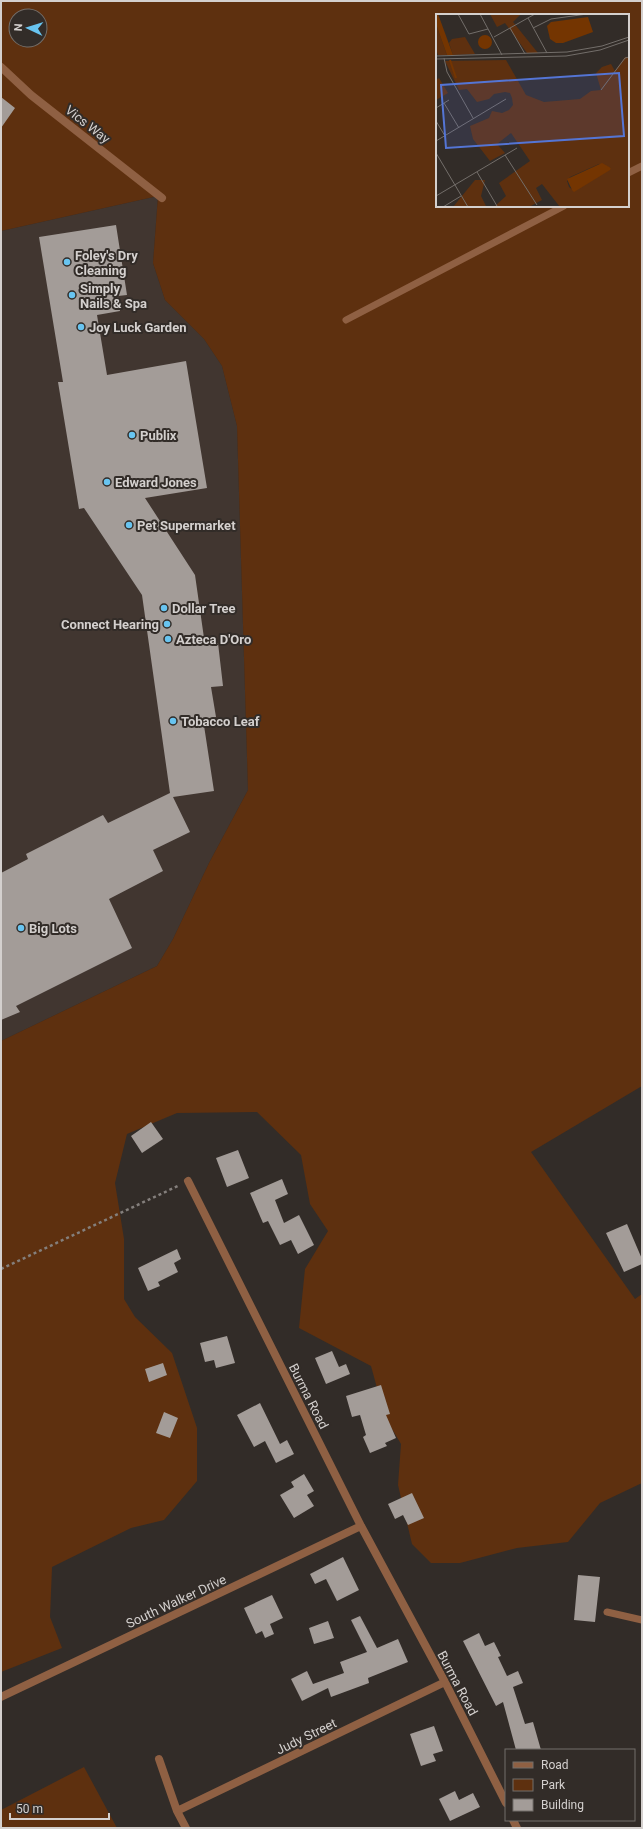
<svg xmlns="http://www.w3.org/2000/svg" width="643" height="1829" viewBox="0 0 643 1829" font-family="Roboto,sans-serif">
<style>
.built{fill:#413630}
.green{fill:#5e300f;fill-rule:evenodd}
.building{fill:#a39c98}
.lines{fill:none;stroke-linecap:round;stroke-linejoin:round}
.path{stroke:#847f7c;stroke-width:2.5;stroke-dasharray:3 3;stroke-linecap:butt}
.lane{stroke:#8f6043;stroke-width:7}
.street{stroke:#8f6043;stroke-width:8}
.poi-dot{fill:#68c4f0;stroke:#322c28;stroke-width:1.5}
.labels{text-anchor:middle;stroke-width:4;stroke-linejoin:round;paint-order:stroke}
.street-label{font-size:13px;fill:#d4d0ce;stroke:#322c28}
.poi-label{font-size:13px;font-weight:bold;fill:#d4d0ce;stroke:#322c28;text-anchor:start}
.inset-river{fill:none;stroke:#743501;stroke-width:2}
.inset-road{fill:none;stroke:#736e6a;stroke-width:1}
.view{fill:#5475d5;fill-opacity:0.15;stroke:#5475d5;stroke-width:2}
.inset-edge{fill:none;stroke:#d4d0ce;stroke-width:2}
</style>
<rect width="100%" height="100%" fill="#322c28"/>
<path class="built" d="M158,196L153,263L165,300L204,339L222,366L237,426L248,790L209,863L173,939L157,966L1,1041V231Z"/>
<path class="green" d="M1,1H642V1086L531,1152L635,1299L642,1294V1483L600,1503L568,1542L517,1548L460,1563H431L412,1544L398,1485L401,1444L385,1417L371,1366L299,1328L305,1269L328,1231L310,1204L301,1155L257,1112L177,1113L127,1134L115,1183L124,1239V1299L135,1317L172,1353L197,1428V1481L164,1520L131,1528L52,1567L50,1617L62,1648L1,1672V1041L157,966L173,939L209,863L248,790L237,426L222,366L204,339L165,300L153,263L158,196L1,231ZM437,15H628V206H437ZM16,16H40V40H16Z
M84,1767L117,1828H1V1810Z"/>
<path class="building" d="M1,97L15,108L1,128Z
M116,225L127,295L118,296L120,311L97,315L107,375L186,361L207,488L145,498L195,575L205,645L218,643L223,686L211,687L216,717L203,719L214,791L173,797L190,832L153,850L163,871L109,899L132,948L16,1006L20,1012L1,1020V873L28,859L26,854L103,815L108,823L170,793L142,595L84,508L79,509L58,382H63L39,237Z
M151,1122L163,1139L142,1153L131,1136Z
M238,1150L249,1178L227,1187L216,1158Z
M282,1179L288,1194L275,1200L284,1223L299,1215L314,1245L298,1254L291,1240L280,1245L268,1221L263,1223L250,1193Z
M627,1224L642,1259V1264L624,1272L606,1233Z
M177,1249L181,1259L174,1263L178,1272L158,1282L160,1286L148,1291L138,1268Z
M227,1336L235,1363L216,1368L214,1360L205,1362L200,1343Z
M332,1351L339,1367L346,1364L350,1374L326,1384L315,1358Z
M163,1363L167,1375L149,1382L145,1369Z
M381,1385L390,1414L386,1415L396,1438L385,1443L387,1446L370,1453L363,1437L366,1435L360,1415L352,1417L346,1396Z
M260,1403L280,1444L287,1440L294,1454L276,1463L265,1441L254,1447L237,1415Z
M164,1412L178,1418L170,1438L156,1433Z
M304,1474L314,1491L307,1495L314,1506L294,1518L280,1495L294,1487L291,1482Z
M412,1493L424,1518L408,1525L403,1515L395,1519L388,1504Z
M343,1557L359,1590L337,1601L326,1579L315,1584L310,1574Z
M578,1575L600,1577L595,1622L574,1620Z
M272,1595L283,1618L270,1624L274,1634L265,1638L262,1631L256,1634L244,1608Z
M360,1616L377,1648L398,1639L408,1662L368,1678L369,1683L331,1697L328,1688L302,1701L291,1679L307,1671L313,1684L344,1673L340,1662L367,1652L351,1620Z
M328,1621L334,1638L314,1644L309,1628Z
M479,1633L485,1646L494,1642L501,1656L498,1657L507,1676L518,1671L523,1683L513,1687L525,1724L533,1722L541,1750H516L503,1702L496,1706L463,1641Z
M434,1726L443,1751L433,1754L436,1761L421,1766L410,1734Z
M455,1791L459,1800L473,1793L480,1807L450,1821L439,1799Z"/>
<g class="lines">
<path class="path" d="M1,1269L180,1185"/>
<path class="lane" d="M628,173L642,166
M346,320L564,206
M607,1612L642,1620"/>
<path class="street" d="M1,67L31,95L162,198
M188,1181L361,1526L445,1682L506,1803
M1,1697L361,1526
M159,1759L177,1811L186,1828
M177,1811L445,1682
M513,1820L517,1828"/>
</g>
<g class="poi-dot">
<circle cx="67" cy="262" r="4"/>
<circle cx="72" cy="295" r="4"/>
<circle cx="81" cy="327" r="4"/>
<circle cx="132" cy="435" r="4"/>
<circle cx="107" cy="482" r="4"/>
<circle cx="129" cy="525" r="4"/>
<circle cx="164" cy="608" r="4"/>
<circle cx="167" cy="624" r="4"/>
<circle cx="168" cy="639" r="4"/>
<circle cx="173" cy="721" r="4"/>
<circle cx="21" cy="928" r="4"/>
</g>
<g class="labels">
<g class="street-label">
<text transform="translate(88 124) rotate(38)" y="5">Vics Way</text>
<text transform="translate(309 1396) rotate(63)" y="5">Burma Road</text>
<text transform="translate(176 1601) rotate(-25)" y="5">South Walker Drive</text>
<text transform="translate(458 1683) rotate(62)" y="5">Burma Road</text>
<text transform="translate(306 1736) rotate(-26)" y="5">Judy Street</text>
</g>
<g class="poi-label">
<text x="75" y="260">Foley's Dry<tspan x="75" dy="15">Cleaning</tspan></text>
<text x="80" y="293">Simply<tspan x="80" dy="15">Nails &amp; Spa</tspan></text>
<text x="89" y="332">Joy Luck Garden</text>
<text x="140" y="440">Publix</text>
<text x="115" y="487">Edward Jones</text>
<text x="137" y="530">Pet Supermarket</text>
<text x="172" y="613">Dollar Tree</text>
<text x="159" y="629" text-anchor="end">Connect Hearing</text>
<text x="176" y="644">Azteca D'Oro</text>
<text x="181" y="726">Tobacco Leaf</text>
<text x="29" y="933">Big Lots</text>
</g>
</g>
<g transform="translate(436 14)">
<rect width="193" height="193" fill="#322c28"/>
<path d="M54,0H85L77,8L102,39H91L69,9L61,13ZM0,10L11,41H2L0,35ZM29,23L39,40L17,41L13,29L16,25ZM189,43H193V193H124L106,170L100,174L106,186L93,193H17L39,166H49L45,182L50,192H59L70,182L63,169L94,147L75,119L61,130L69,139L54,147L37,125L34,112L53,104L56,97L66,99L73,96L77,91L76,84L74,79L69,78L58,80L53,85L41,88L31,75L23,76L9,47L70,46L90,81L108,88L144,85L155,77L165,76L160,59L166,53L175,50L179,57ZM163,150L175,154L138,177L133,173L131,167L134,163ZM3,64L12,79L0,86V66Z" fill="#5e300f" fill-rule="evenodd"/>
<path d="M0,0H2L17,41H11L0,10ZM152,3L157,18L127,29H120L114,25L111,12L115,8ZM42 28a7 7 0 1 1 14 0a7 7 0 1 1-14 0ZM166,149L175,154L174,156L138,178L136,176L131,165Z" fill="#743501"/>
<path class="inset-river" d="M14,46L20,64"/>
<path class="inset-road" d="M22,0L33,20L52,15M44,0L66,41M92,4L111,39M74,14L89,40M97,14L115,5L151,0M58,23L99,0M0,42L131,38L166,32L193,23M8,44L11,58L37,104M0,45L130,42L164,36L193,26M165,76L189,44L193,43M8,89L23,114M0,94L13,86M0,107L9,122M0,127L70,85M0,139L32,193M69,141L101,191M41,158L61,192M0,182L81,134M7,193L25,182"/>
<path class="view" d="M183,59L188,122L10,134L5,71Z"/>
<rect width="193" height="193" class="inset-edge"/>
</g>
<rect width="643" height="1829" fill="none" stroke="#d4d0ce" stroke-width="4"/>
<rect x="505" y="1749" width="130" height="72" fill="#322c28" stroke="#736e6a"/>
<rect x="513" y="1762" width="20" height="6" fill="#8f6043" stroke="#736e6a"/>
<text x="541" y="1769" font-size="12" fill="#d4d0ce">Road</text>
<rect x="513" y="1779" width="20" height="12" fill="#5e300f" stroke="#736e6a"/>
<text x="541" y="1789" font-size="12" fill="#d4d0ce">Park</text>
<rect x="513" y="1799" width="20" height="12" fill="#a39c98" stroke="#736e6a"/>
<text x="541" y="1809" font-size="12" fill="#d4d0ce">Building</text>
<g transform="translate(28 28) rotate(274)"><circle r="19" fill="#322c28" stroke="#736e6a"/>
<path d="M0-3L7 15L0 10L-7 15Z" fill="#68c4f0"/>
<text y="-6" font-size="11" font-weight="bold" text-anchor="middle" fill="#d4d0ce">N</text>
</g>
<path d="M10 1813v6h99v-6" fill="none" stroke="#d4d0ce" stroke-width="2"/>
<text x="16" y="1813" font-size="12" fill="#d4d0ce" stroke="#322c28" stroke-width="3" paint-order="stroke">50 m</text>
</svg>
